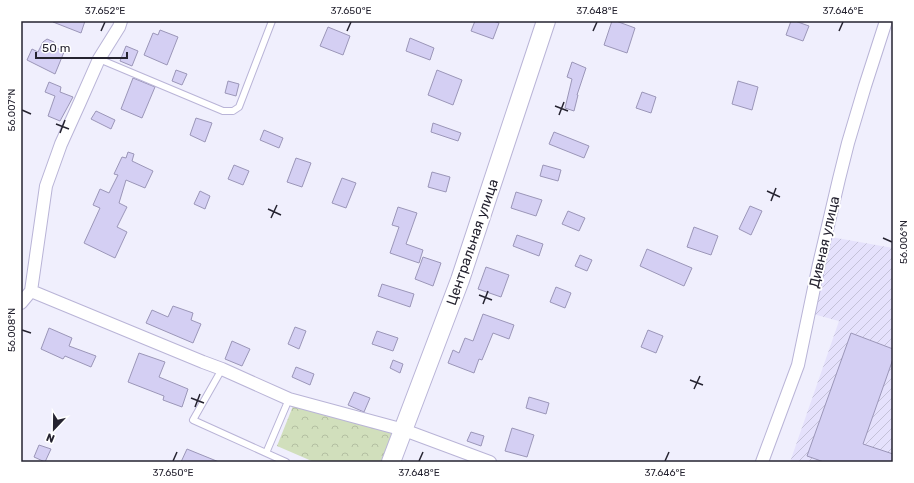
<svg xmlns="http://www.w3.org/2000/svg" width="914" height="483" viewBox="0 0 914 483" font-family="Rubik,sans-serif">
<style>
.industrial{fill:url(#industrial-furrows)}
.forest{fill:url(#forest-crowns)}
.building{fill:#d4cff3;stroke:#9b96b8}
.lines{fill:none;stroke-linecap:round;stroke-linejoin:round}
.lane-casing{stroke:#b9b4d7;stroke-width:8}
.street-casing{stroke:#b9b4d7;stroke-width:14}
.secondary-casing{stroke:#b9b4d7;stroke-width:20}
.lane{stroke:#fff;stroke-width:6}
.street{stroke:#fff;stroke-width:12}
.secondary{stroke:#fff;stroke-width:18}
.ticks{fill:none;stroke:#252330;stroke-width:1.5}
.labels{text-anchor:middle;stroke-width:4;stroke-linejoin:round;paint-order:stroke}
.street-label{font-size:14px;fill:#252330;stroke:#fff}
.neatline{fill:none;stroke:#252330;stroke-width:1.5}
.ticks-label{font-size:10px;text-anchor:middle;fill:#252330}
</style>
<defs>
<pattern id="industrial-furrows" width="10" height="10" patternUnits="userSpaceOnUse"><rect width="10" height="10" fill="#e5e1fc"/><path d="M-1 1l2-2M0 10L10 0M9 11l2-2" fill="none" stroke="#c4c1d8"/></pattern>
<pattern id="forest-crowns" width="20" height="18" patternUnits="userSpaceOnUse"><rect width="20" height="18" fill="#d1dfbc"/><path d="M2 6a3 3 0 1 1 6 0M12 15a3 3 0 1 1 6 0" fill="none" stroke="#b3bfa2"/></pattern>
</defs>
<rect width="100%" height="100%" fill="#f0effd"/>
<path class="industrial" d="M831,237L893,248V462H790L839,321L813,314Z"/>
<path class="forest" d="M293,406L393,433L383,462H314L277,446Z"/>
<path class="building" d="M53,21H85L81,33L53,22Z
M475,21H493L499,23L493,39L471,31Z
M612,21H616L635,28L627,53L604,45Z
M791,21H795L809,26L803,41L786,35Z
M328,27L350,36L343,55L320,46Z
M160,30L178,37L167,65L144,55L153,33L158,35Z
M410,38L434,48L430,60L406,51Z
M47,39L54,42L55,47L64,52L55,74L27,60L32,49L38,52L43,42Z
M126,46L138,51L132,66L120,61Z
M572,62L586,68L577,95H578L574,111L565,108L572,79L567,77Z
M176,70L187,74L182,85L172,81Z
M437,70L462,80L453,105L428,95Z
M133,78L155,87L142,118L121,109Z
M228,81L239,84L236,96L225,93Z
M738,81L758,87L752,110L732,104Z
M49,82L61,87L60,92L73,97L60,121L48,116L55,96L45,92Z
M642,92L656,97L651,113L636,108Z
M96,111L115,120L111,129L91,119Z
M196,118L212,123L205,142L190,135Z
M433,123L461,133L458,141L431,132Z
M264,130L283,138L279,148L260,140Z
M554,132L589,146L584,158L549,144Z
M128,152L134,154L132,161L153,171L145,188L126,180L119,203L127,207L117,227L127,232L115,258L84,243L100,208L93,205L100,189L109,193L118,175L114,174L122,157L126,158Z
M296,158L311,163L302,187L287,182Z
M234,165L249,171L243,185L228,179Z
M543,165L561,170L558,181L540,176Z
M432,172L450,177L446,192L428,187Z
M342,178L356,183L346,208L332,203Z
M200,191L210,196L205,209L194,204Z
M516,192L542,200L536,216L511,208Z
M750,206L762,211L751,235L739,229Z
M398,207L417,213L406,244L423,250L419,263L390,253L399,227L392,225Z
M568,211L585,218L579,231L562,224Z
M694,227L718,236L711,255L687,247Z
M517,235L543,244L539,256L513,246Z
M647,249L692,268L684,286L640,266Z
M580,255L592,260L587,271L575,266Z
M423,257L441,263L433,286L415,279Z
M486,267L509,275L501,297L478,289Z
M382,284L414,294L410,307L378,296Z
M556,287L571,293L565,308L550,302Z
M173,306L193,313L191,320L201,324L193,343L146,323L152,310L168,317Z
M483,314L514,325L509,339L493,333L482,360L479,359L474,373L448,363L453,350L459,353L465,338L473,341Z
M295,327L306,331L299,349L288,344Z
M49,328L72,338L69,346L96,356L91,367L65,356L63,359L41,349Z
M648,330L663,336L656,353L641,347Z
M377,331L398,338L393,351L372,344Z
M851,333L893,349V359L863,444L893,454V462H824L807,456Z
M232,341L250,349L242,366L225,359Z
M139,353L165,362L159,377L188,389L182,407L163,400L164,396L128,382Z
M393,360L403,364L400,373L390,368Z
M296,367L314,374L310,385L292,377Z
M354,392L370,398L364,412L348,405Z
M529,397L549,403L546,414L526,408Z
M512,428L534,435L527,457L505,451Z
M471,432L484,436L481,446L467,441Z
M39,445L51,449L45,462L34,457Z
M187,449L219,462H181Z"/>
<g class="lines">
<defs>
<path id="lane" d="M99,59L223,111H233L239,107L272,21
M222,369L193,420L286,462
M266,453L289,399"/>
<path id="street" d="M31,291L203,362L222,369L289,399L404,430L490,462
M21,303L31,291L46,186L61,144L80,102L99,59L119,27L121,21
M762,462L798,365L819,264L839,179L848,143L865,86L886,21"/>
<path id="secondary" d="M391,462L460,280L546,21"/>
</defs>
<use href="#lane" class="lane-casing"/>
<use href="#street" class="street-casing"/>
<use href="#secondary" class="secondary-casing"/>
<use href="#lane" class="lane"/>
<use href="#street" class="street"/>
<use href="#secondary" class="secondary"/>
</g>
<path class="ticks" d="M101,31L105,22M347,31L351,22M593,31L597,22M839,31L843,22M555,106L568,111M22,110L31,114M559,115L564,102M56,124L69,129M60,133L65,120M767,191L780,197M771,201L776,188M268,209L281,215M271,218L277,205M883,238L892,242M479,295L492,300M483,304L488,291M22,330L31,333M690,380L703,385M694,389L700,376M191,398L204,403M195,407L200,394M173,461L177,452M419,461L423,452M665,461L669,452"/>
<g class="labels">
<g class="street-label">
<text transform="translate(472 242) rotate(-71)" y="5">Центральная улица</text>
<text transform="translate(824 242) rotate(-77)" y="5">Дивная улица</text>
</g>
</g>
<rect width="914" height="483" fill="none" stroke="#ffffff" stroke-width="44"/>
<g transform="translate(54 429) rotate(202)" stroke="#ffffff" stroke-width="3" paint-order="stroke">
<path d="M0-3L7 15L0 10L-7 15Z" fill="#252330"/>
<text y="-6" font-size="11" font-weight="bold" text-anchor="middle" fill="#252330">N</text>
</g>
<path d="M36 52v6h91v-6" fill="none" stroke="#252330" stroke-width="2"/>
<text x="42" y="52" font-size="12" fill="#252330" stroke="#ffffff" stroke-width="3" paint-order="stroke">50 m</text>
<rect x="22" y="22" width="870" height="439" class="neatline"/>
<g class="ticks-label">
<text x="105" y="14">37.652°E</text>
<text x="351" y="14">37.650°E</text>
<text x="597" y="14">37.648°E</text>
<text x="843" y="14">37.646°E</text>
<text transform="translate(11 110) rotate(-90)" y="4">56.007°N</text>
<text transform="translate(903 242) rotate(-90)" y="4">56.006°N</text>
<text transform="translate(11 330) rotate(-90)" y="4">56.008°N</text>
<text x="173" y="476">37.650°E</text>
<text x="419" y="476">37.648°E</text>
<text x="665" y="476">37.646°E</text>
</g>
</svg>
